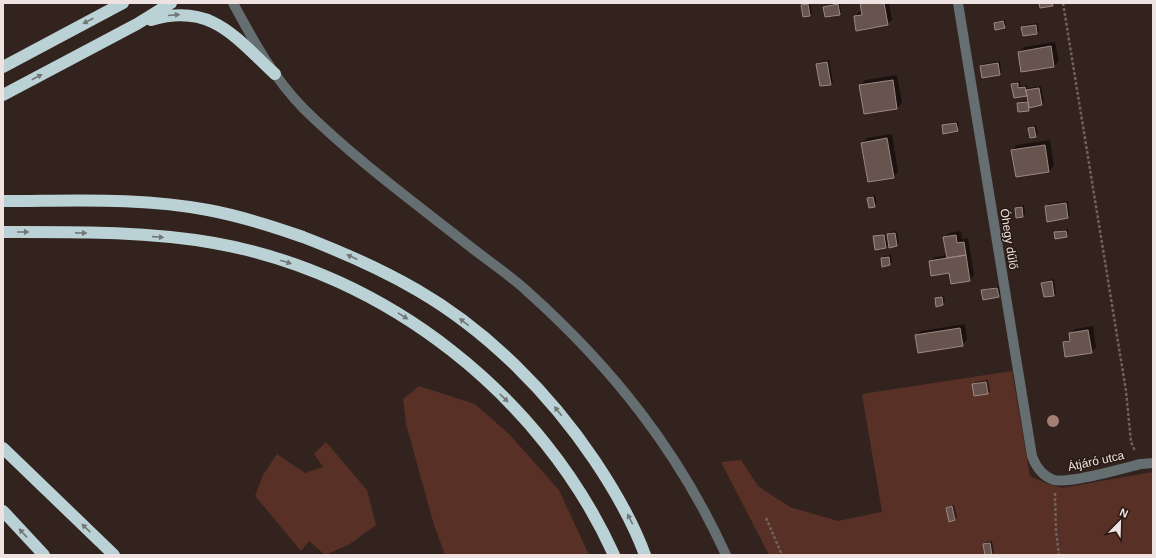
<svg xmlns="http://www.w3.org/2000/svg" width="1156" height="558" viewBox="0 0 1156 558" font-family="Helvetica,sans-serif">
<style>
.green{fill:#583026}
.shadow{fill:#0007}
.building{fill:#67544f;stroke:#9d8883}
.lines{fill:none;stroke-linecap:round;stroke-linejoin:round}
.path{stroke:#6f615d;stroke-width:2.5;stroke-dasharray:3 2;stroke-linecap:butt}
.minor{stroke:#656e70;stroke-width:10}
.highway{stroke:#bad2d5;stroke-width:12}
.tree{fill:#a37f76}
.oneway{fill:#727675}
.labels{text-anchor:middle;stroke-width:3;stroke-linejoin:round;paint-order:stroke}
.street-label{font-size:12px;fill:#eee3e0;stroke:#291915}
</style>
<rect width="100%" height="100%" fill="#33231f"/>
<path class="green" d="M1012,371L1030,476L1048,484L1062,488L1153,472V555H769L721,462L741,460L758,486L790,507L838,521L882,512L862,394Z
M419,386L475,404L510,435L559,490L589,555H445L434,525L406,424L403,399Z
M326,442L367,490L376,525L350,544L325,555L309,541L301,551L255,496L263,475L277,454L305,473L323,467L314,454Z"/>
<path class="shadow" d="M810,3L812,13L810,15L802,6L805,4Z
M840,3L841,12L839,14L824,7L827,5Z
M861,3H889L892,20L887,24L855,16L860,11H863Z
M1005,20L1006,25L1004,27L995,23L997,21Z
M1038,23L1039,31L1037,33L1024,35L1022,28L1024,25Z
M1055,42L1059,61L1054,66L1019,52L1024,47Z
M829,60L833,82L830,84L817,64L819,62Z
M1000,61L1001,72L999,74L981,66L983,64Z
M897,75L902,103L897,108L865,113L861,85L865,80Z
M1020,81V86L1027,85L1028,88L1041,86L1044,102L1042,105L1031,106L1029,110L1018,104L1020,102L1028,100V95L1014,97L1012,84L1015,82Z
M958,121L959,128L957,130L943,126L945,124Z
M1036,125L1038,134L1035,136L1029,128L1031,126Z
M892,134L898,172L893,177L862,143L867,138Z
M1050,140L1054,166L1049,171L1012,150L1017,145Z
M875,195L877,203L874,206L868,199L870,196Z
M1068,201L1070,215L1068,218L1046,207L1048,204Z
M1024,205L1025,214L1023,216L1016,208L1018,206Z
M1068,229V234L1066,236L1055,233L1057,231Z
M897,231L899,243L897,245L889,243L886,247L876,248L874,237L875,236V237L887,236L889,235L890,232Z
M961,231L962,239L968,238L974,275L970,280L930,261L935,257L947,255L944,238L949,233Z
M891,255L892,262L890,265L883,266L882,258L884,256Z
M1054,279L1056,293L1054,295L1043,283L1045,281Z
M999,286L1000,294L998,296L983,291L985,289Z
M944,296L945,302L942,304L936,299L938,297Z
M965,324L967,340L962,345L916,336L921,331Z
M1093,326L1096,347L1091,352L1064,343L1071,337L1070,334L1075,329Z
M988,380L990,391L988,393L973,384L975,382Z
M954,505L957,517L955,520L947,508L949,506Z
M992,541L994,552L992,555H986L984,544L986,542Z"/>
<path class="building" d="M860,3H884L888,25L856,31L854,16L862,15Z
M1039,3H1052L1053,6L1040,8Z
M808,4L810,16L803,17L801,5Z
M838,4L840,15L825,17L823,7Z
M1003,21L1005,28L995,30L994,23Z
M1036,25L1037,34L1023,36L1021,27Z
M1051,46L1054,67L1021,72L1018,52Z
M827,62L831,85L820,86L816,64Z
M998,63L1000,75L982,78L980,66Z
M893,80L897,109L864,114L859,85Z
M1018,83V88L1025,87L1027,96L1014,98L1011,84Z
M1039,88L1042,105L1029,108L1026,90Z
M1028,102L1029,111L1018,112L1017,103Z
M956,123L958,131L943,134L942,125Z
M1034,127L1036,137L1030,138L1028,128Z
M887,138L894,178L868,182L861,143Z
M1045,145L1049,172L1016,177L1011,150Z
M873,197L875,207L869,208L867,198Z
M1066,203L1068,218L1047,222L1045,206Z
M1022,207L1023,217L1016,218L1015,208Z
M1066,231L1067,237L1055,239L1054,232Z
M895,233L897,246L889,248L887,234Z
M884,235L886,248L875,250L873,236Z
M956,235L957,243L964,242L966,255L947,258L943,237Z
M966,255L970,281L951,284L949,273L931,276L929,261Z
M889,257L890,265L882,267L881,258Z
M1052,281L1054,296L1044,297L1041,283Z
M997,288L999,297L983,300L981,290Z
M942,297L943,305L936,307L935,298Z
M960,328L963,346L918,353L915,335Z
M1088,330L1092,353L1065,357L1063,342L1070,341L1069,333Z
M986,382L988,394L974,396L972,384Z
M952,506L955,520L949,522L946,508Z
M990,543L992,555H985L983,544Z"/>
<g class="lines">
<path class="path" d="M1063,3L1126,391L1131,442L1135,451
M1055,493L1056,531L1059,555
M766,518L782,555"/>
<path class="minor" d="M233,3C253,40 274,79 304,109C356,160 415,203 472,248C491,263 511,276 528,292C613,368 679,452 726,555
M958,3L1032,456C1036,467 1042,476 1054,480C1070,484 1123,468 1141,464L1153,463"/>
<path class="highway" d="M151,20C211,2 235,37 275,74
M3,67L123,3
M3,95L137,24L171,3
M3,201C71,201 141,197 208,210C240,216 272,226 303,237C342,252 381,269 417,290C488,331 550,394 595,461C615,491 633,522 645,555
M3,232C73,232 145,231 214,243C386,273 542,396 614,555
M3,448L114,555
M3,511L44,555"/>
</g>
<circle class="tree" cx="1053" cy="421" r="6"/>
<defs><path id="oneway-solid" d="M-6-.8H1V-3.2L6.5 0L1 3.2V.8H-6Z"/></defs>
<g class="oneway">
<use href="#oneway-solid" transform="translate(174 15) rotate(-5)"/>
<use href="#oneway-solid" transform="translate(88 21) rotate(152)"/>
<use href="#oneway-solid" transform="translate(37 77) rotate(-28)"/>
<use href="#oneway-solid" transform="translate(23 232)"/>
<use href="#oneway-solid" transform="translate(81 233) rotate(1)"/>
<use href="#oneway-solid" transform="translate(158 237) rotate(4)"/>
<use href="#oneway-solid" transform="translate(352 257) rotate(-155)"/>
<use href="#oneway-solid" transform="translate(286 262) rotate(18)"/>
<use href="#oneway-solid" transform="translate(403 316) rotate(32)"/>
<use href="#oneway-solid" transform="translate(464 322) rotate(-142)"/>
<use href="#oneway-solid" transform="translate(504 398) rotate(44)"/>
<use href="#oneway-solid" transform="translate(558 411) rotate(-128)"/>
<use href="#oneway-solid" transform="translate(630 519) rotate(-117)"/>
<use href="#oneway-solid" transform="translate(86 528) rotate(-136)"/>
<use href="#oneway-solid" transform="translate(23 533) rotate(-133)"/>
</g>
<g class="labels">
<g class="street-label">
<text transform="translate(1009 239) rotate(81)" y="4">Óhegy dűlő</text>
<text transform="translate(1096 461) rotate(-12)" y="4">Átjáró utca</text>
</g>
</g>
<rect width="1156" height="558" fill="none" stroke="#eee3e0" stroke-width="8"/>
<g transform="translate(1120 522) rotate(23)" stroke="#291915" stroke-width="3" paint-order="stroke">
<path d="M0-3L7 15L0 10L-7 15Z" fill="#eee3e0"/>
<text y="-6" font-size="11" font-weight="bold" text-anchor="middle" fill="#eee3e0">N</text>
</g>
</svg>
